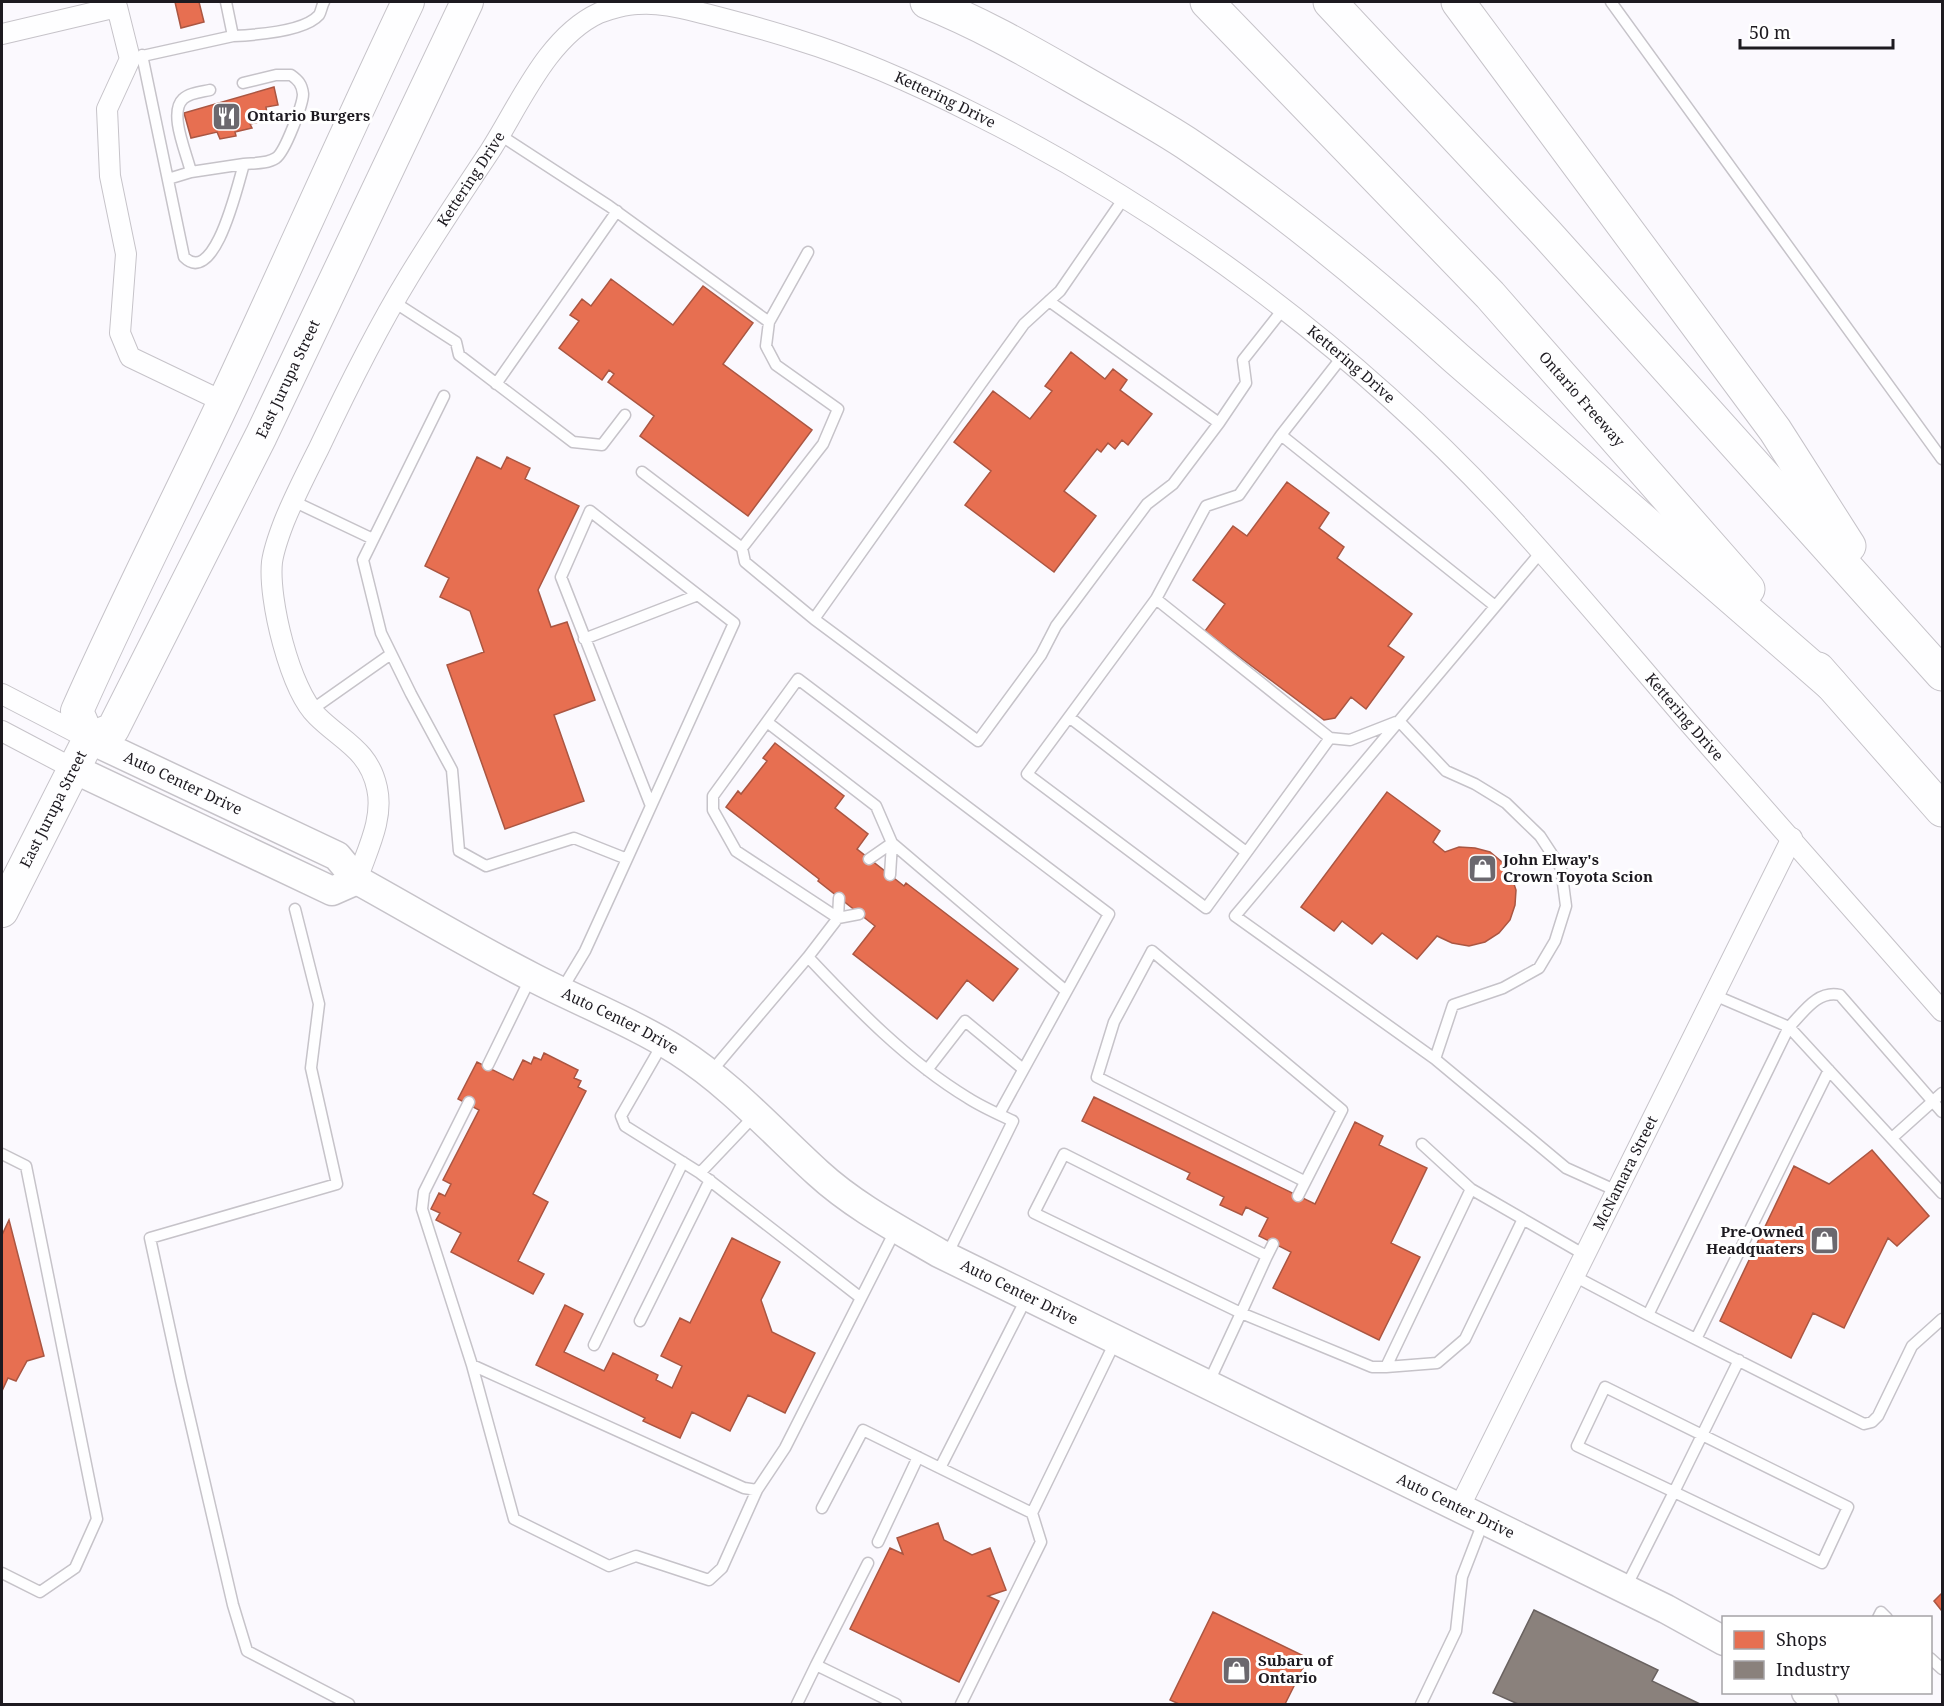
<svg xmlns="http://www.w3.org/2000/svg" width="1944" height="1706" viewBox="0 0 1944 1706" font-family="'Noto Serif',serif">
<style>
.shops{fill:#e76f51;stroke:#aa5642;stroke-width:1.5}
.industry{fill:#8a817c;stroke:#696260;stroke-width:1.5}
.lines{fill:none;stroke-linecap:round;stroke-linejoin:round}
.lane-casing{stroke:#c6c3c9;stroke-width:13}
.street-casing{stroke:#c6c3c9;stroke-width:22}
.secondary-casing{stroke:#c6c3c9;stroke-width:31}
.primary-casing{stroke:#c6c3c9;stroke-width:34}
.highway-casing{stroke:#c6c3c9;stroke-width:35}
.lane{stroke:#fefeff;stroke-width:10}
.street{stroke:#fefeff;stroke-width:20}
.secondary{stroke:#fefeff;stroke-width:28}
.primary{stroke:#fefeff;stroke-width:32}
.highway{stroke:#fefeff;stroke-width:33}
.labels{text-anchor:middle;stroke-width:6;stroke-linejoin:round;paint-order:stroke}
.street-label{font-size:15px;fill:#1d1a20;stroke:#fff}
.poi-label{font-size:15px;font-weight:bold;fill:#1d1a20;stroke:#fff;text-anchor:start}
</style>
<rect width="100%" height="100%" fill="#fbf9fe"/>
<path class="shops" d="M175,2H199L204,22L181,28Z
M274,87L278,105L266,107L268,120L250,124L252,128L235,132L236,136L220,139L217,132L191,138L184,113Z
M611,279L673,325L703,286L753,323L723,364L812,430L748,516L640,436L654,416L608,382L614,374L609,370L602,380L559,348L579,321L570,315L582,299L591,306Z
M1071,352L1105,379L1113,369L1127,380L1120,390L1152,414L1128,445L1122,440L1115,449L1108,443L1101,452L1097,449L1064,491L1096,516L1054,572L965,505L991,471L954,442L993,391L1030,419L1052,391L1045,386Z
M477,457L501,469L507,457L530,468L525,479L579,506L538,590L551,627L567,622L595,700L554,715L584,801L505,829L447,665L484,652L470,611L440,597L449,578L425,566Z
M1287,482L1329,513L1319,528L1344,547L1337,558L1412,614L1388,646L1404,657L1366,709L1351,697L1335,718L1324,720L1205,631L1225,604L1193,580L1233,526L1247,536Z
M775,743L844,796L835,808L868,834L857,849L904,886L906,883L1018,969L993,1001L967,980L937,1019L853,954L875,926L818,881L819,879L726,807L738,791L741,794L767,761L763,758Z
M1387,792L1440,831L1433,842L1445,852L1459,847L1475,848L1490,852L1502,862L1511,875L1516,890L1515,905L1510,920L1499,933L1485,942L1469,946L1452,943L1437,936L1417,959L1382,933L1372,944L1342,921L1334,931L1301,907Z
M544,1053L578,1070L574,1078L581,1081L578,1087L586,1091L533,1194L548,1202L518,1261L544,1274L533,1294L451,1252L461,1233L436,1220L440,1213L431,1209L439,1193L445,1196L451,1184L443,1180L479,1110L458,1099L477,1062L513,1080L523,1060L531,1064L534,1057L541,1060Z
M1094,1097L1315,1204L1355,1122L1383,1136L1379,1145L1427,1168L1391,1243L1420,1257L1379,1340L1273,1288L1291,1252L1259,1236L1268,1218L1246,1207L1242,1215L1220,1205L1224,1197L1187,1179L1190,1173L1082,1121Z
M1872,1150L1929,1216L1897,1246L1888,1238L1844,1328L1813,1313L1791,1358L1720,1321L1794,1166L1829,1184Z
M9,1220L44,1356L27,1361L16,1381L8,1378L2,1391V1235Z
M732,1238L780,1262L761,1300L772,1332L815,1353L785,1413L748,1395L730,1431L692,1412L680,1438L643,1421L645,1418L536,1365L565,1305L583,1314L564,1352L604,1371L613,1353L658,1375L656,1380L672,1388L682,1366L661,1356L680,1318L690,1323Z
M938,1523L944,1540L972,1555L990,1548L1006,1590L988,1596L999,1601L959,1682L850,1629L890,1548L903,1554L897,1538Z
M1942,1593V1611L1934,1601Z
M1213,1612L1308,1658L1285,1704H1179L1170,1700Z"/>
<path class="industry" d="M1534,1610L1658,1670L1652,1681L1700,1704H1518L1493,1693Z"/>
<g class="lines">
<defs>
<path id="lane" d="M1611,2L1942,459
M233,36C254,35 304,32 319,15C321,12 322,5 324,2
M142,55L184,257C215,288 238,183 244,164C254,163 267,164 276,158C285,152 303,104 303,94C302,84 298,80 291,75H276L243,83
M138,57L233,36L226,2
M500,135L609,206L769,322
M191,172C187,154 168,113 183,99C189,93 201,92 210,90
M168,179L191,172L244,164
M1049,301L1219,423
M394,302L456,342L459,355L573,442L602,445L625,415
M1342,357L1281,435L1495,606
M496,384L617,211
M444,396L363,560L381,633L411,694L452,770L459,851L486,866L574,838L627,859L585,951L561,991
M1281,435L1239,495L1206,506L1156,599L1027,774L1206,908L1330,738
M642,472L742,548L745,562L814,619L978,741L1041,655L1056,626L1147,504L1173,484L1219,423L1246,383L1243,360L1284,308
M293,501L373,539
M742,548L823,444L838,409L776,365L766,346L769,322L808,252
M1541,552L1399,721L1446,771L1475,784L1506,803L1540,836L1561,868L1566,906L1555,941L1539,968L1503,988L1453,1005L1435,1059L1566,1168L1617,1191
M1156,599L1330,738L1350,740L1396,722
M814,619L980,385L1024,324L1060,291L1124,198
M584,639L698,595
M310,711L391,654
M1069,717L1246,852
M1399,721L1235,916L1435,1059
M767,722L876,806L892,843L1066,991
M627,859L734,623L590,511L561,577L651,806
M869,859L892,843
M890,875L892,843
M839,898L838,918L859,914
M295,909L319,1004L311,1068L337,1184L150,1238L181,1381L233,1605L247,1651L349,1704
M808,957L838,918L736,851L713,810V796L798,679L1109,914L999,1114
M1714,995L1789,1027L1942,1193
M663,1043L621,1116L625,1126L700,1173L861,1298
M488,1065L531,977
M927,1070L965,1021L1023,1069
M710,1073L808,957C856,1008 907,1061 968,1098C982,1107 998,1114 1013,1121L946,1257
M469,1102L424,1192L422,1209L472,1365L744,1488L757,1490L785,1448L896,1229
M1942,1112L1840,995C1817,990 1804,1012 1789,1027L1648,1315L1864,1424L1872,1422L1878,1416L1912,1346L1942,1319
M1892,1138L1942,1093
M1422,1144L1471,1189
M2,1154L26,1166L97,1519L75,1568L40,1592L2,1573
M1064,1154L1267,1256L1241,1313L1034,1213Z
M700,1173L756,1114
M1298,1196L1342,1110L1152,951L1114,1022L1097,1077L1304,1181
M1267,1256L1273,1244
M1574,1276L1648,1315
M1027,1297L940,1468L1032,1513L1116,1340
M640,1321L710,1180
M1696,1339L1829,1070
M594,1345L683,1162
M472,1365L514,1519L609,1566L636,1556L709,1580L722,1568L757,1490
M1386,1367L1437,1363L1465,1339L1523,1219
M1208,1384L1241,1313L1372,1367H1386L1471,1189L1585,1255
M822,1508L863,1430L940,1468
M878,1542L918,1457
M868,1563L816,1665L896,1704
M1626,1587L1674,1492L1822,1563L1848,1507L1605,1387L1577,1446L1674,1492L1739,1360
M1878,1618L1881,1612L1887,1618
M1930,1658L1942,1669
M797,1704L816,1665
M961,1704L1041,1542L1032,1513
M1421,1704L1456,1631L1462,1577L1484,1520"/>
<g id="street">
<path d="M2,34L117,7L130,59L107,109L110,176L126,254L120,333L130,357L224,402"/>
<path d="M2,694L89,739"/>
<path d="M2,731L74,769"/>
<path id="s1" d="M357,880C367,850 384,819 377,788C369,750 342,741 317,716C290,690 268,599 272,562C274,548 279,535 284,522C294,497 307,472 319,448C346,391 375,332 408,278C434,235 462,193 490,151C519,106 547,37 599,13C609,9 627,4 638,4C661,2 685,9 706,14C737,22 768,30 798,40C860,59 918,85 975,114C1170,211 1351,347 1500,506C1565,576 1626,650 1689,723C1773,819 1858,914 1942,1011"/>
<path id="s2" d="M1459,1508L1792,838"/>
</g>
<g id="secondary">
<path id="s3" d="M89,739L337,856L357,880C415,912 473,947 532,977C580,1002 632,1022 678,1051C731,1085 772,1131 818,1173C854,1206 898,1229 939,1253L1666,1609L1724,1641"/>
<path d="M74,769L332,891L357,880"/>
<path d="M1806,1692L1824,1704"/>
</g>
<g id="primary">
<path d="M89,739L77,711C126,600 182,492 233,382C292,255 348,128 408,2"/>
<path id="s4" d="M2,911L89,739L113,729L261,436L467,2"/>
</g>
<g id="highway">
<path d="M927,2C977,22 1025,49 1072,76C1110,98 1149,119 1186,143C1282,207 1370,280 1456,358L1831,684"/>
<path id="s5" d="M1207,2L1490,295L1748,589"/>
<path d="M1330,2L1547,234L1942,674"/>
<path d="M1458,2L1775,430L1849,546"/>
<path d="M1818,669L1942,810"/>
</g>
</defs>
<use href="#lane" class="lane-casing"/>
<use href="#street" class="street-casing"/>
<use href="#secondary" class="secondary-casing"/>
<use href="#primary" class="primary-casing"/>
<use href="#highway" class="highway-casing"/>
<use href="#lane" class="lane"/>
<use href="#street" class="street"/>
<use href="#secondary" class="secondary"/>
<use href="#primary" class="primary"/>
<use href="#highway" class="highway"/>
</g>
<defs>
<symbol id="restaurant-square" viewBox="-11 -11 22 22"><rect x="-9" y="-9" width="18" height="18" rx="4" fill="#6b686e" stroke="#fff"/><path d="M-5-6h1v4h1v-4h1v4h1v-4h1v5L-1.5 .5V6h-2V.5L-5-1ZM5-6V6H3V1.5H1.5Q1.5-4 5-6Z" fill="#fff"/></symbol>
<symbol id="shop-square" viewBox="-11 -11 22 22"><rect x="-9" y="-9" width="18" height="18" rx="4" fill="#6b686e" stroke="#fff"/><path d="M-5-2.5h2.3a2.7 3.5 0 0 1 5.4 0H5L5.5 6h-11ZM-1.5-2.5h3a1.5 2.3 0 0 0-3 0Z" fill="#fff"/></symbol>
</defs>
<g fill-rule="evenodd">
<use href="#restaurant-square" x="210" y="100" width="33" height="33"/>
<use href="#shop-square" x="1466" y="852" width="33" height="33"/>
<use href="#shop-square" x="1808" y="1224" width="33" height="33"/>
<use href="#shop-square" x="1220" y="1654" width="33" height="33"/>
</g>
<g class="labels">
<g class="street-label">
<text dy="5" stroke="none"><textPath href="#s1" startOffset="1364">Kettering Drive</textPath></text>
<text dy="5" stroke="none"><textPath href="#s1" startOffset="788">Kettering Drive</textPath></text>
<text dy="5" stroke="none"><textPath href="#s1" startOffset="1850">Kettering Drive</textPath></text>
<text dy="5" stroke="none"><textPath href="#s4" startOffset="610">East Jurupa Street</textPath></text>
<text dy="5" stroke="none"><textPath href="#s5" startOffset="546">Ontario Freeway</textPath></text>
<text dy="5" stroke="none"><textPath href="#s1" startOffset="2336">Kettering Drive</textPath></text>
<text dy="5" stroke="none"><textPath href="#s3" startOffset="104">Auto Center Drive</textPath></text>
<text dy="5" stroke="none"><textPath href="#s4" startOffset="114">East Jurupa Street</textPath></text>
<text dy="5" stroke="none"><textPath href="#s3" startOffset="604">Auto Center Drive</textPath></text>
<text dy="5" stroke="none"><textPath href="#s2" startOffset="374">McNamara Street</textPath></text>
<text dy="5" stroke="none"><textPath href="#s3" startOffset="1090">Auto Center Drive</textPath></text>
<text dy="5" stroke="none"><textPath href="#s3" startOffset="1576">Auto Center Drive</textPath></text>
</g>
<g class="poi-label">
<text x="247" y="121">Ontario Burgers</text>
<text x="1503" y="865">John Elway's<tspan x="1503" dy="17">Crown Toyota Scion</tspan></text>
<text x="1804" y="1237" text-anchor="end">Pre-Owned<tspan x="1804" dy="17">Headquaters</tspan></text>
<text x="1258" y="1666">Subaru of<tspan x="1258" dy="17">Ontario</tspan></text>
</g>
</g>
<rect width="1944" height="1706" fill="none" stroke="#1d1a20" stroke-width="6"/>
<rect x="1722" y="1616" width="210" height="78" fill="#ffffff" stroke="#a5a3a6" stroke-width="1.5"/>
<rect x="1734" y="1631" width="30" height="18" fill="#e76f51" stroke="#a5a3a6" stroke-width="1.5"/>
<text x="1776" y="1646" font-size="18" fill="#1d1a20">Shops</text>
<rect x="1734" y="1661" width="30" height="18" fill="#8a817c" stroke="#a5a3a6" stroke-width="1.5"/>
<text x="1776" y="1676" font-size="18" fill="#1d1a20">Industry</text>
<path d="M1740 39v9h153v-9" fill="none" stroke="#1d1a20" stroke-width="3"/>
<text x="1749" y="39" font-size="18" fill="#1d1a20" stroke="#ffffff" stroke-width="4.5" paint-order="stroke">50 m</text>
</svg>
